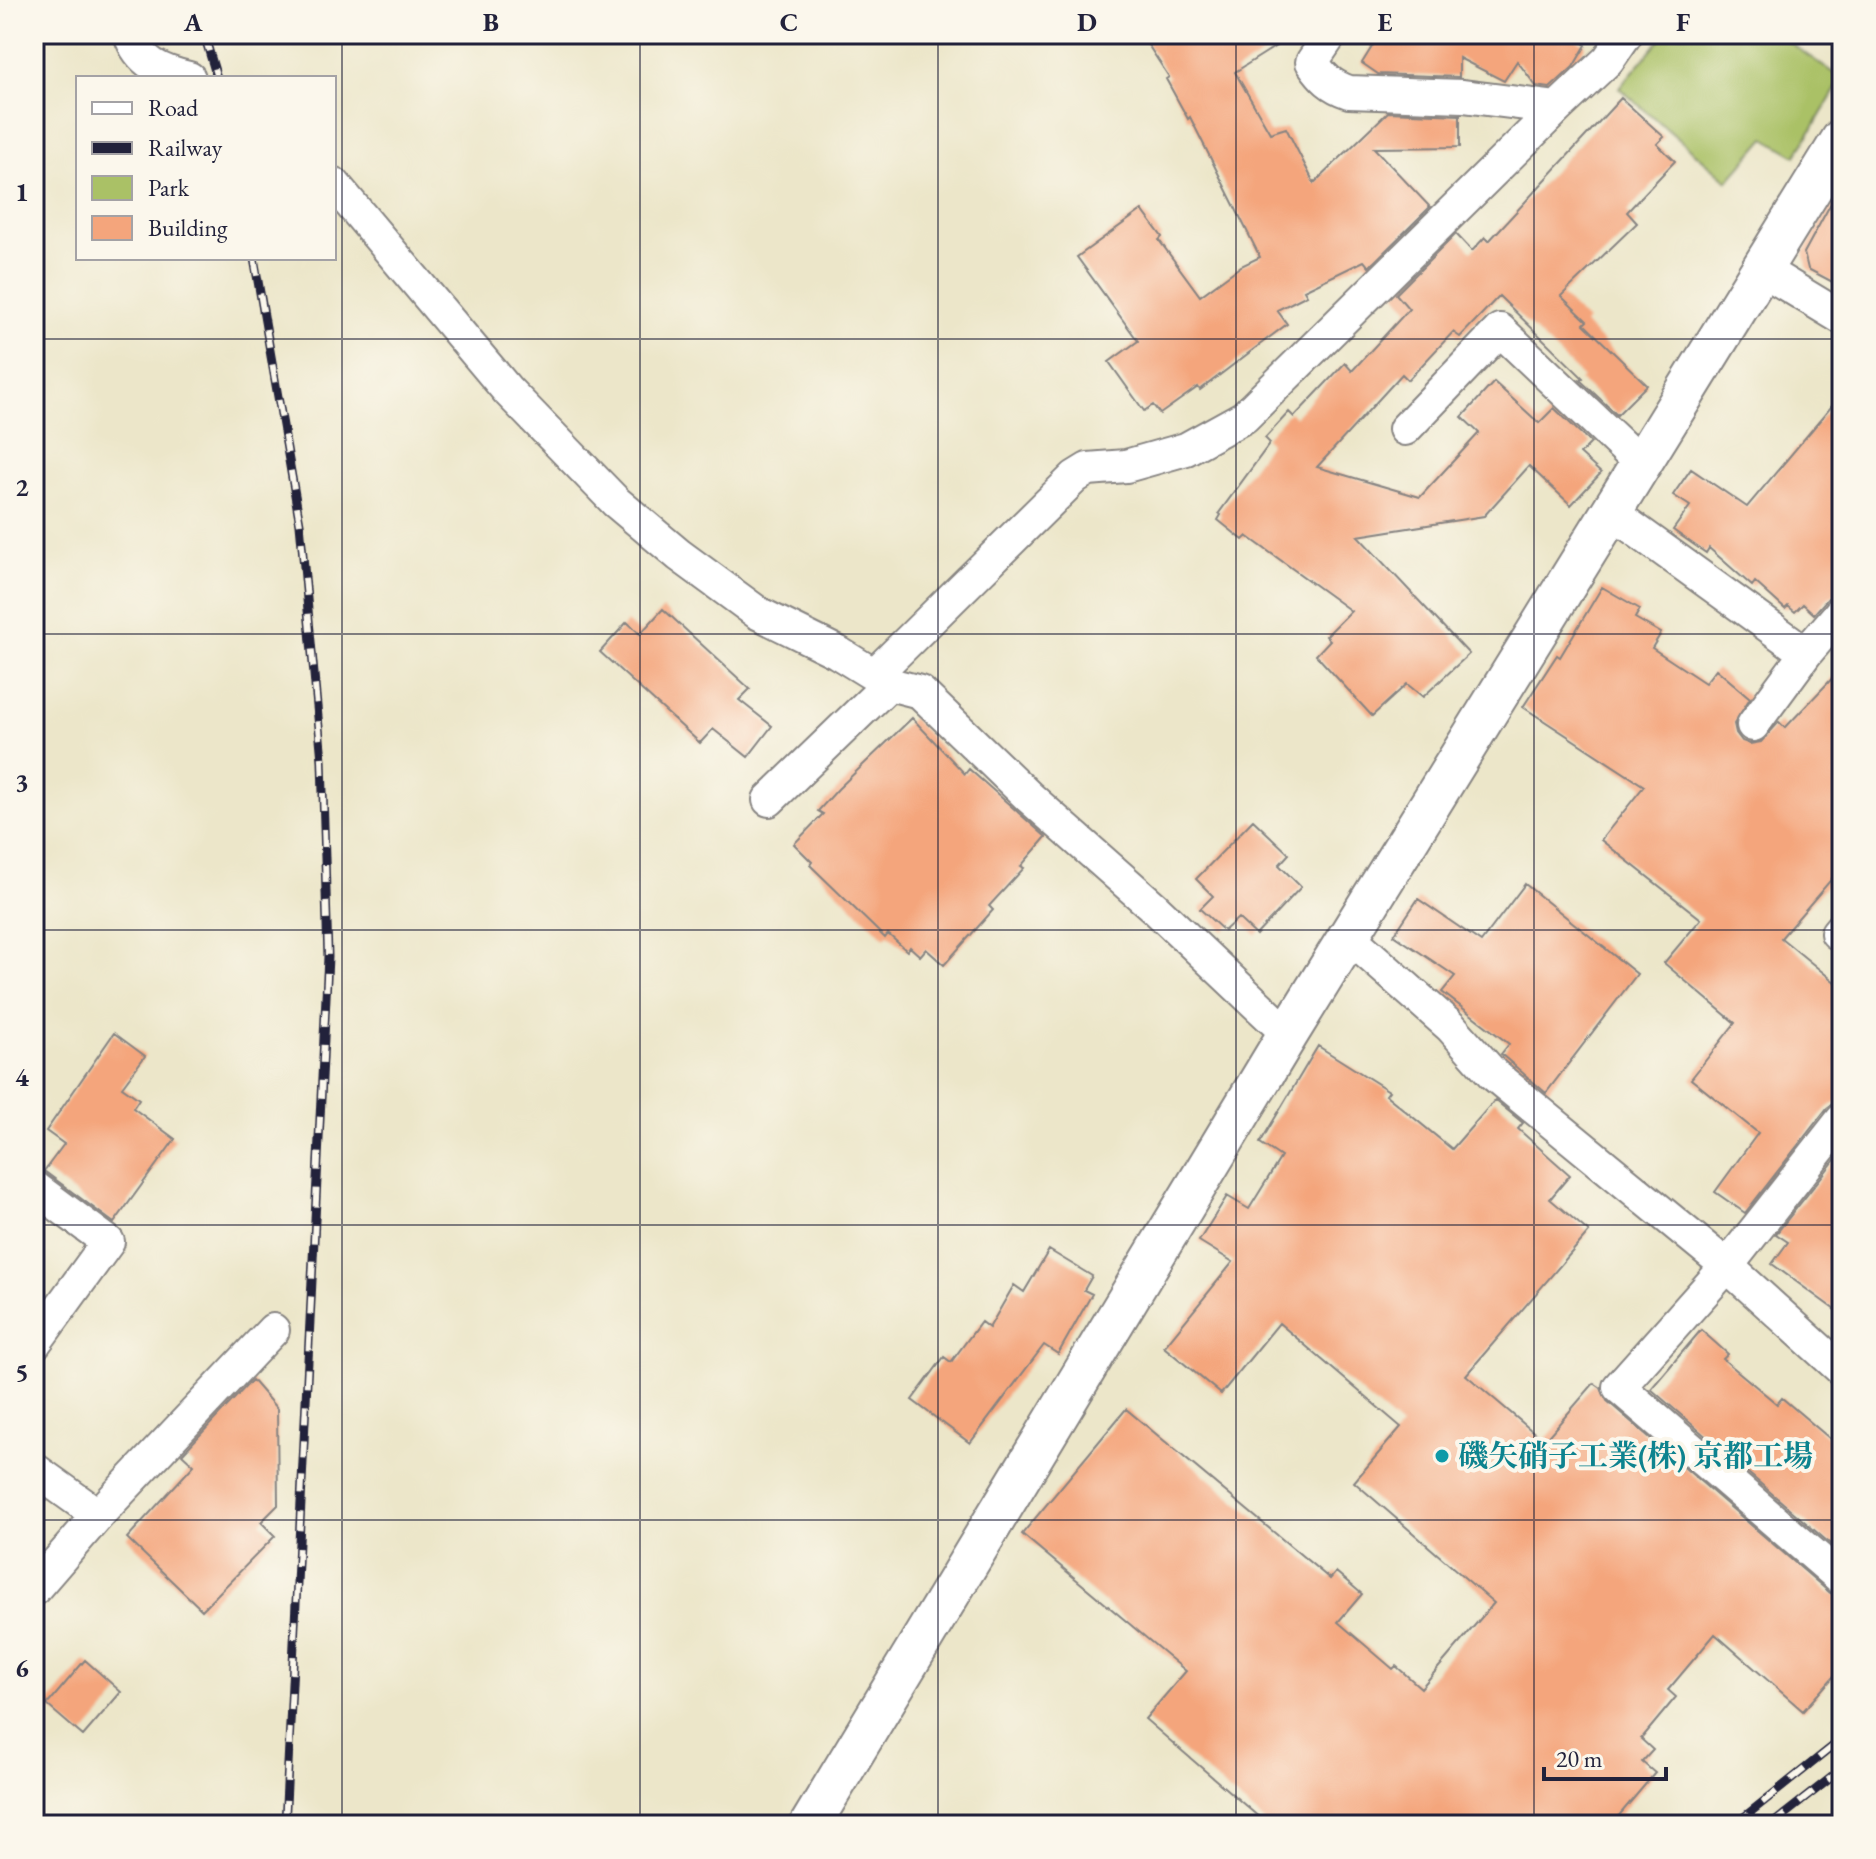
<svg xmlns="http://www.w3.org/2000/svg" width="1876" height="1859" viewBox="0 0 1876 1859" font-family="'EB Garamond','Noto Serif JP',serif">
<style>
.green{fill:#aac166;stroke:#667250;stroke-width:2}
.building{fill:#f4a57c}
.lines{fill:none;stroke-linecap:round;stroke-linejoin:round}
.minor-casing{stroke:#878482;stroke-width:36}
.tertiary-casing{stroke:#878482;stroke-width:44}
.minor{stroke:#fff;stroke-width:32}
.tertiary{stroke:#fff;stroke-width:40}
.rail-casing{stroke:#22223b;stroke-width:9}
.rail{stroke:#fbf7ec;stroke-width:6;stroke-dasharray:18;stroke-linecap:butt}
.grid{fill:none;stroke:#22223b;stroke-width:2;stroke-opacity:0.55}
.culture-dot{fill:#0f9aa8;stroke:#fbf7ec;stroke-width:3}
.labels{text-anchor:middle;stroke-width:8;stroke-linejoin:round;paint-order:stroke}
.culture-label{font-size:30px;font-weight:bold;fill:#0d838f;stroke:#fbf7ec;text-anchor:start}
.neatline{fill:none;stroke:#22223b;stroke-width:3}
.grid-label{font-size:26px;text-anchor:middle;font-weight:bold;fill:#22223b}
</style>
<rect width="100%" height="100%" fill="#fbf7ec"/>
<filter id="ink" filterUnits="userSpaceOnUse"><feTurbulence type="fractalNoise" baseFrequency=".0125" numOctaves="2"/><feDisplacementMap in="SourceGraphic" scale="16" xChannelSelector="R" yChannelSelector="G"/><feConvolveMatrix kernelMatrix="1 2 1 2 8 2 1 2 1" color-interpolation-filters="sRGB"/></filter>
<filter id="wash" filterUnits="userSpaceOnUse"><feTurbulence type="fractalNoise" baseFrequency=".006" numOctaves="4" result="noise"/><feDisplacementMap in="SourceGraphic" scale="32" xChannelSelector="R" yChannelSelector="G"/><feGaussianBlur stdDeviation="1.8" result="paint"/><feColorMatrix in="noise" values="0 0 0 0 0 0 0 0 0 0 0 0 0 0 0 0 0 1.4 0 .05"/><feComposite in="paint" operator="in"/></filter>
<g filter="url(#wash)">
<rect width="100%" height="100%" fill="#ece6c9"/>
<path class="green" d="M1665,34H1777L1842,79L1796,156L1765,138L1728,181L1619,88Z"/>
<g id="blocks">
<path class="building" d="M1141,34H1295L1235,72L1270,133L1286,128L1314,183L1388,112L1460,115V147L1374,148L1430,207L1369,267L1364,261L1304,290L1307,295L1277,310L1287,324L1200,390L1198,387L1160,414L1153,405L1144,411L1109,362L1138,341L1077,257L1142,210L1162,237L1159,240L1200,296L1241,266L1260,257L1190,117L1188,119L1166,79L1169,77Z
M1380,34H1567L1586,45L1573,67L1550,88L1536,86L1517,61L1504,81L1459,58V77L1378,74L1362,63Z
M1621,98L1664,137L1657,144L1675,161L1627,212L1637,223L1561,296L1587,321L1584,324L1647,385L1617,415L1580,380L1583,378L1499,296L1460,337L1453,332L1408,380L1402,374L1317,467L1420,497L1479,433L1462,417L1494,382L1539,423L1554,408L1591,443L1580,454L1601,473L1571,505L1529,466L1484,516L1358,536L1469,654L1423,697L1407,684L1372,716L1316,655L1330,640L1326,636L1351,611L1247,536L1243,540L1218,520L1221,515L1219,513L1270,443L1265,438L1289,412L1294,417L1345,363L1352,371L1409,309L1396,294L1456,234L1472,251L1485,237L1489,241Z
M1842,183V287L1808,269L1804,253Z
M1842,394V592L1828,598L1814,614L1803,604L1795,612L1788,606L1785,609L1755,582L1752,586L1709,548L1706,553L1673,530L1690,506L1673,495L1691,469L1747,507Z
M1602,587L1640,609L1635,618L1661,633L1652,648L1705,683L1716,669L1750,698L1734,724L1736,733L1742,741L1750,744L1761,742L1779,722L1785,728L1842,668V867L1781,938L1842,988V1101L1834,1103L1827,1108L1745,1213L1715,1192L1758,1133L1691,1079L1735,1023L1664,963L1701,919L1601,840L1644,786L1523,707L1557,655L1560,657Z
M663,609L750,689L739,700L772,726L748,757L713,729L700,743L600,652L627,622L640,634Z
M912,718L965,774L969,769L1046,837L1021,866L1024,868L989,906L993,910L944,965L926,949L920,956L910,947L907,951L888,934L885,938L810,865L812,862L794,844L823,814L818,811L838,789Z
M1253,820L1289,854L1279,865L1301,887L1256,935L1238,918L1224,931L1200,909L1213,896L1196,879Z
M1525,884L1637,974L1546,1093L1501,1054L1509,1044L1442,992L1455,976L1394,935L1418,899L1481,942Z
M114,1033L145,1056L122,1087L139,1099L133,1108L175,1139L114,1223L44,1171L64,1144L46,1131Z
M1318,1046L1389,1091L1386,1095L1452,1149L1495,1100L1523,1123L1518,1129L1570,1175L1550,1199L1589,1232L1466,1375L1544,1441L1594,1383L1601,1388L1607,1401L1830,1593L1842,1598V1667L1803,1711L1715,1634L1668,1690L1676,1697L1641,1739L1653,1750L1642,1762L1655,1773L1611,1825H1268L1145,1719L1186,1671L1022,1534L1126,1409L1330,1579L1336,1572L1362,1594L1338,1622L1393,1669L1396,1666L1421,1688L1494,1603L1354,1482L1401,1427L1279,1323L1221,1394L1164,1347L1233,1262L1199,1241L1227,1196L1249,1209L1281,1157L1260,1143Z
M1842,1151V1315L1772,1264L1788,1242L1776,1234Z
M1049,1250L1092,1276L1084,1290L1092,1294L1058,1354L1044,1345L970,1443L912,1400L944,1357L951,1362L981,1322L989,1328L1014,1285L1024,1292Z
M1701,1330L1728,1354L1723,1359L1777,1404L1782,1398L1842,1449V1554L1651,1389Z
M252,1380L277,1409L278,1505L261,1522L275,1536L202,1610L127,1538L194,1465L182,1454Z
M85,1660L121,1692L83,1736L47,1705Z"/>
</g>
</g>
<g filter="url(#ink)">
<use href="#blocks" fill-opacity="0" stroke="#878482" stroke-width="2"/>
<g class="lines">
<defs>
<path id="minor" d="M130,34C139,63 162,72 189,78
M1331,34L1312,62C1323,78 1331,86 1349,92L1463,96L1557,108L1608,60L1626,34
M334,184L508,391L616,502L679,555L758,613L837,652L889,684L920,692L1028,796L1156,909L1288,1034
M1761,269L1842,318
M1405,429L1500,330L1640,463
M1611,512L1806,653
M875,674L1075,477L1088,469L1126,466L1186,449L1244,417L1557,108
M1753,725L1806,653L1842,611
M769,800L889,684
M1837,933L1842,927
M1348,936L1451,1027L1493,1074L1727,1266L1842,1370
M1842,1120L1727,1266L1619,1387L1842,1579
M34,1187L108,1242L34,1344
M34,1469L98,1515
M34,1589L98,1515L273,1330"/>
<path id="tertiary" d="M810,1825L1288,1034L1842,139"/>
</defs>
<use href="#minor" class="minor-casing"/>
<use href="#tertiary" class="tertiary-casing"/>
<use href="#minor" class="minor"/>
<use href="#tertiary" class="tertiary"/>
<defs>
<path id="rail" d="M204,34L217,78
M254,258L300,524L322,760L328,957L285,1825
M1734,1825L1842,1739
M1771,1825L1842,1769"/>
</defs>
<use href="#rail" class="rail-casing"/>
<use href="#rail" class="rail"/>
</g>
</g>
<path class="grid" d="M342,34V1825M640,34V1825M938,34V1825M1236,34V1825M1534,34V1825M34,339H1842M34,634H1842M34,930H1842M34,1225H1842M34,1520H1842"/>
<circle class="culture-dot" cx="1442" cy="1456" r="8"/>
<g class="labels">
<g class="culture-label">
<text x="1458" y="1466">磯矢硝子工業(株) 京都工場</text>
</g>
</g>
<rect width="1876" height="1859" fill="none" stroke="#fbf7ec" stroke-width="88"/>
<rect x="76" y="76" width="260" height="184" fill="#fbf7ec" stroke="#a4a2a5" stroke-width="2"/>
<rect x="92" y="102" width="40" height="12" fill="#ffffff" stroke="#a4a2a5" stroke-width="2"/>
<text x="148" y="116" font-size="24" fill="#22223b">Road</text>
<rect x="92" y="142" width="40" height="12" fill="#22223b" stroke="#a4a2a5" stroke-width="2"/>
<text x="148" y="156" font-size="24" fill="#22223b">Railway</text>
<rect x="92" y="176" width="40" height="24" fill="#aac166" stroke="#a4a2a5" stroke-width="2"/>
<text x="148" y="196" font-size="24" fill="#22223b">Park</text>
<rect x="92" y="216" width="40" height="24" fill="#f4a57c" stroke="#a4a2a5" stroke-width="2"/>
<text x="148" y="236" font-size="24" fill="#22223b">Building</text>
<path d="M1544 1767v12h122v-12" fill="none" stroke="#22223b" stroke-width="4"/>
<text x="1556" y="1767" font-size="24" fill="#22223b" stroke="#fbf7ec" stroke-width="6" paint-order="stroke">20 m</text>
<rect x="44" y="44" width="1788" height="1771" class="neatline"/>
<g class="grid-label">
<text x="193" y="31">A</text>
<text x="491" y="31">B</text>
<text x="789" y="31">C</text>
<text x="1087" y="31">D</text>
<text x="1385" y="31">E</text>
<text x="1683" y="31">F</text>
<text x="22" y="201">1</text>
<text x="22" y="496">2</text>
<text x="22" y="791">3</text>
<text x="22" y="1086">4</text>
<text x="22" y="1381">5</text>
<text x="22" y="1677">6</text>
</g>
</svg>
